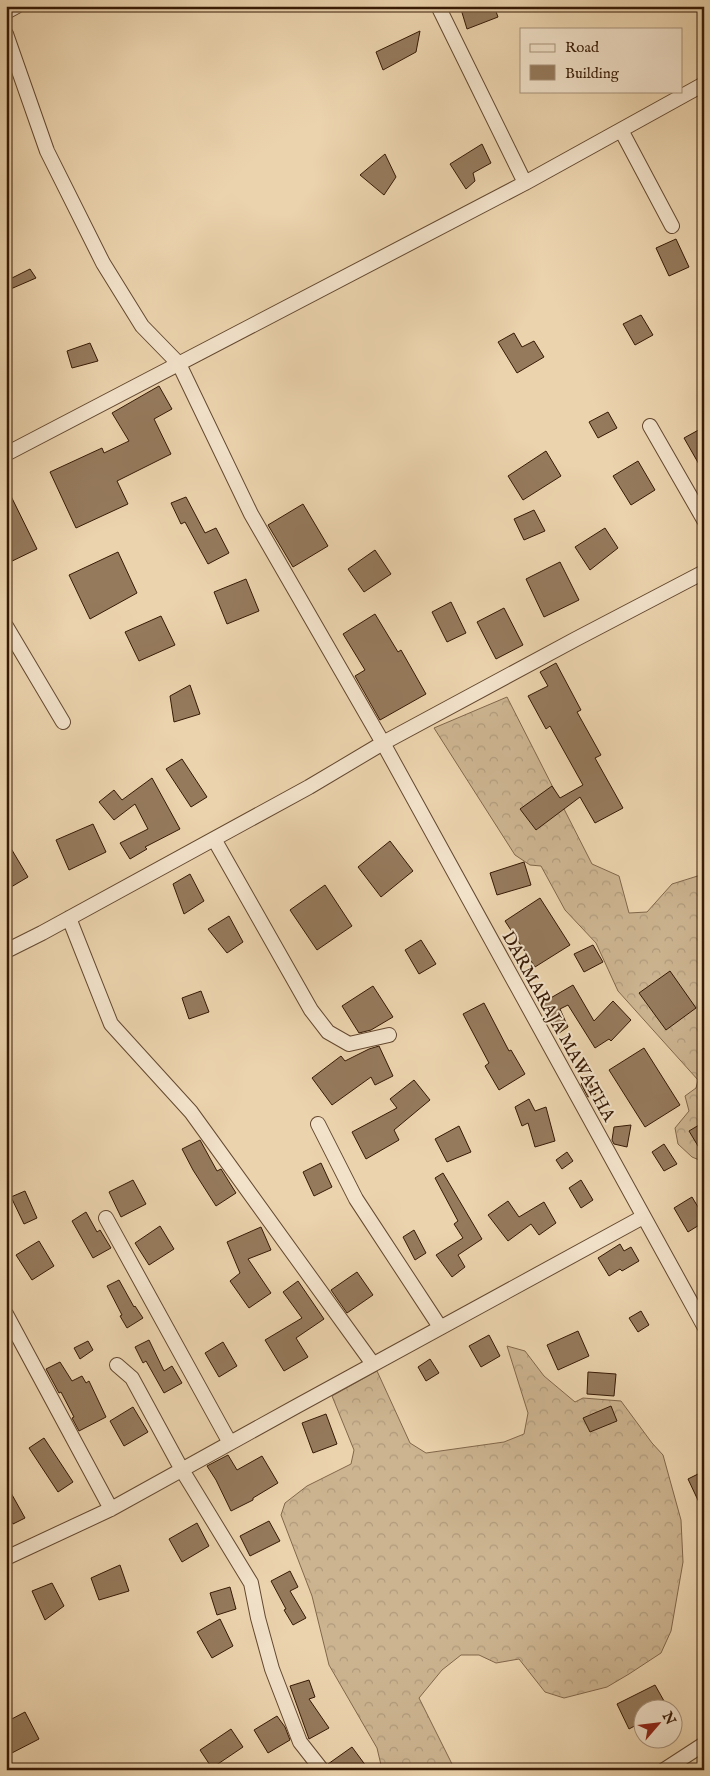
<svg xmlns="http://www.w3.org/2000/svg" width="710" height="1776" viewBox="0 0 710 1776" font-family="'IM FELL English',serif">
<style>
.forest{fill:url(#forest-crowns);stroke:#82674a}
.building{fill:#957a5c;stroke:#371a05}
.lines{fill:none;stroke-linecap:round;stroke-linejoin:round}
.street-casing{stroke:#64482f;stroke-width:16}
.street{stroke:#f2e2ca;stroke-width:14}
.labels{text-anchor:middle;stroke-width:4;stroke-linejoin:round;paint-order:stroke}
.street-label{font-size:18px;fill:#371a05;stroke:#f2e2ca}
</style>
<defs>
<pattern id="forest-crowns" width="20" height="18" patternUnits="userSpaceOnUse" patternTransform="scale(1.25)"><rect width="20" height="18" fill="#ccb490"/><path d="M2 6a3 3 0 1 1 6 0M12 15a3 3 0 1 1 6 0" fill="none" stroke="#b09a7b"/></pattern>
</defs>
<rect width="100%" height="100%" fill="#ebd3ad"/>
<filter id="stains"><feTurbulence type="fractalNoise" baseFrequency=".004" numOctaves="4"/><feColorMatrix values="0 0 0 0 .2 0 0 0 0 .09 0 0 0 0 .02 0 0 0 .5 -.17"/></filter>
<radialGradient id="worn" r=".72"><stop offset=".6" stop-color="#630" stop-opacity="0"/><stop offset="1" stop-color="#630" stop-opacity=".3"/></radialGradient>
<path class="forest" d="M507,697L592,864L619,876L629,913L647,912L672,884L704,874V1162L692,1157L678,1144L675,1128L689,1111L685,1096L696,1088L698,1080L618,991L596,943L565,910L541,866L530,865L515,855L434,728Z
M507,1346L525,1351L544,1376L575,1402L583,1398L621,1401L652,1443L663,1455L681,1520L683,1562L671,1631L661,1653L629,1674L607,1687L564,1698L545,1692L519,1659L496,1663L479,1655H461L442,1670L419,1698L455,1770H374L381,1765L377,1748L329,1665L312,1596L281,1515L285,1503L307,1486L351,1464L354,1450L332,1396L377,1371L410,1443L426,1453L504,1442L524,1434L528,1413Z"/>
<path class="building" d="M460,6H494L498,17L467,29Z
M420,31L416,52L383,70L376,52Z
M482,144L491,163L473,173L475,181L466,189L450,164Z
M385,154L396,177L384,195L360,175Z
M676,239L689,267L669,276L656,248Z
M30,269L36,278L6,291V281Z
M641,315L653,335L635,345L623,324Z
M514,333L522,347L534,341L544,357L517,373L498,342Z
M90,343L98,361L72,368L67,351Z
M159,386L172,409L154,419L171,454L117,481L128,504L76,528L50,472L102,448L104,453L129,441L112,413Z
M608,412L617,428L598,438L589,422Z
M704,427V473L684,438Z
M546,451L561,476L523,500L508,476Z
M638,461L655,490L631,505L613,476Z
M6,486L37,549L6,564Z
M186,497L205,533L216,528L229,553L208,564L185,522L181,524L171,503Z
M303,504L328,546L293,567L268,525Z
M534,510L545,531L524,540L514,519Z
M605,528L618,548L590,570L575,547Z
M375,550L391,574L364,592L348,569Z
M118,552L137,593L90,619L69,575Z
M560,562L579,600L544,617L526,579Z
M246,579L259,611L227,624L214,592Z
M451,602L466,633L447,642L432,612Z
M504,608L523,645L496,659L477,622Z
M375,614L398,652L401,650L426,694L380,720L355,676L365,670L343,634Z
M161,616L175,645L139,661L125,632Z
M556,663L581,710L577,712L601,755L595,758L623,808L595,823L580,797L536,830L520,809L552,786L560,798L583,785L550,726L546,729L528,696L548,686L540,672Z
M190,685L200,714L174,722L170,696Z
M182,759L207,797L191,807L166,769Z
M152,778L180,829L145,847L147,849L130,859L120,843L148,829L135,804L114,820L99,802L114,790L122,800Z
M93,824L106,852L69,870L56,840Z
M6,840L28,877L6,890Z
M390,841L413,871L381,897L358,867Z
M524,862L531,885L497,895L490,873Z
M190,874L204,901L184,914L173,884Z
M325,885L352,926L317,950L290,910Z
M540,898L570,945L535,967L505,921Z
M229,916L243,942L227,953L208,929Z
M421,940L436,964L419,974L405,950Z
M593,945L603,962L584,972L574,954Z
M670,971L696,1008L666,1030L639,993Z
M573,985L594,1021L613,1001L631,1020L611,1041L609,1039L595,1048L568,1005L560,1009L568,1027L559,1033L542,1003Z
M373,986L393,1017L371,1030L359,1033L342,1006Z
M201,991L209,1012L189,1019L182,998Z
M484,1003L509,1051L511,1050L525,1074L499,1090L485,1066L489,1063L463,1014Z
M379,1046L393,1076L375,1085L371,1077L332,1105L312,1078L341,1056L345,1061L369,1049Z
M644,1048L680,1105L645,1127L609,1070Z
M588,1077L596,1094L588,1097L581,1084Z
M414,1080L430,1100L394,1130L399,1140L366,1159L352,1132L397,1108L390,1099Z
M529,1099L535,1111L546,1107L555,1141L535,1147L528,1123L522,1126L515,1107Z
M704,1122V1156L689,1131Z
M631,1125L627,1147L614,1144L612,1140L614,1127Z
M459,1126L471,1152L447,1162L435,1139Z
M200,1140L217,1171L221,1169L236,1193L216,1206L193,1170L182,1149Z
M664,1144L677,1164L664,1171L652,1152Z
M567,1152L573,1161L562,1169L556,1160Z
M321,1163L332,1187L314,1196L303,1172Z
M443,1173L482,1239L458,1255L465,1267L452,1277L436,1255L463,1238L454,1224L458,1221L435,1178Z
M133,1180L146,1204L121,1217L109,1192Z
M581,1180L593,1200L581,1208L569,1188Z
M25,1191L37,1218L24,1224L11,1197Z
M692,1197L704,1217V1222L688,1232L674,1208Z
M508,1201L519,1217L544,1202L556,1223L539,1235L531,1224L508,1241L488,1215Z
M86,1212L97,1232L100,1230L111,1248L93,1258L72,1221Z
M160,1226L174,1249L149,1265L135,1243Z
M261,1227L271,1250L248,1259L271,1293L249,1308L230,1281L240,1273L227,1242Z
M414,1230L426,1253L415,1260L403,1237Z
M39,1241L54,1266L32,1280L16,1255Z
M620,1244L624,1251L631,1247L639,1261L622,1271L620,1269L609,1276L598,1258Z
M357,1272L373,1295L347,1313L331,1290Z
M119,1280L134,1307L135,1306L143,1318L127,1328L120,1316L122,1315L107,1286Z
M298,1281L324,1319L296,1338L308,1357L284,1371L265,1340L302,1318L283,1292Z
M641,1311L649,1325L638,1332L629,1318Z
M578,1331L589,1356L558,1370L547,1345Z
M489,1335L500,1356L481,1367L469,1346Z
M149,1340L164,1371L172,1366L182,1383L164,1393L146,1361L143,1363L135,1347Z
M88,1341L93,1350L80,1359L74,1348Z
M223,1342L237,1366L219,1377L205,1353Z
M430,1359L439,1373L426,1381L418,1367Z
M60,1362L72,1381L82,1376L86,1383L89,1381L106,1417L79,1431L72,1418L74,1417L61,1392L59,1393L46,1369Z
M588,1372L616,1374L614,1396L587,1394Z
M611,1406L617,1421L590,1432L583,1418Z
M133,1407L148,1432L124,1446L110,1421Z
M326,1414L337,1444L313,1453L302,1423Z
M44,1438L73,1482L58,1492L29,1448Z
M228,1455L237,1470L262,1456L278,1483L253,1498V1500L231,1511L216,1480L207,1466Z
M704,1471V1513L688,1479Z
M6,1484L25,1518L13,1524L6,1512Z
M269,1521L280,1541L250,1556L240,1536Z
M197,1523L209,1546L182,1562L169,1539Z
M120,1565L129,1591L99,1600L91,1578Z
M290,1571L298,1587L290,1591L306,1618L293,1625L284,1610L286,1609L271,1581Z
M52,1583L64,1606L45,1620L32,1591Z
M230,1587L236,1609L217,1615L210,1593Z
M220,1619L233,1646L212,1658L197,1632Z
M309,1680L315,1697L309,1699L329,1728L309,1739L290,1686Z
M655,1685L668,1708H642V1722L629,1729L617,1704Z
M25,1712L39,1739L6,1756V1722Z
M277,1716L285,1727L290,1740L268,1753L254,1730Z
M231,1729L243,1747L212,1768L200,1750Z
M352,1747L369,1770H331L328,1764Z"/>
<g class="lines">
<defs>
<path id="street" d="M438,6L525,183
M6,12L17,6
M6,34L47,151L103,263L142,326L179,364L251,514L383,743L704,1326
M621,130L672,226
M650,426L704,520
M6,454L525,183L704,84
M6,626L63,722
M214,839L311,1010L328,1032L349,1044L389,1035
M69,918L111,1024L191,1112L373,1364
M6,951L42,933L309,787L383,743L576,639L704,572
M318,1124L356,1199L440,1327
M106,1218L230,1443
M6,1314L111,1509
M117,1365L132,1378L182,1470L251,1583L258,1618L272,1669L300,1742L322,1770
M6,1558L111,1509L297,1406L643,1217
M664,1770L704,1744"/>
</defs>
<use href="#street" class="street-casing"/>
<use href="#street" class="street"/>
</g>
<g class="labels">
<g class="street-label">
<text transform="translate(559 1026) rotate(61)" y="6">DARMARAJA MAWATHA</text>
</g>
</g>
<rect width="710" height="1776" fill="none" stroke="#ebd3ad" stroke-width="25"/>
<rect x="8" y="8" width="695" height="1761" fill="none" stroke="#371a05" stroke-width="2.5"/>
<rect x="12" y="12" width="685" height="1751" fill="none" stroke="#371a05"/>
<rect x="520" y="28" width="162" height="65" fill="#f2e2ca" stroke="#a7927b"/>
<rect x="530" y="44" width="25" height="8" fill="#f2e2ca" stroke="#a7927b"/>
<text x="565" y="52" font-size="15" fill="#371a05">Road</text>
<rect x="530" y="65" width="25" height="15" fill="#957a5c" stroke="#a7927b"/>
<text x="565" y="78" font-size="15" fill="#371a05">Building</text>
<g transform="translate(658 1724) rotate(62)"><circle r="24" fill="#f2e2ca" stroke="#a7927b"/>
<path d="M0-4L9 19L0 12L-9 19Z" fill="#8f2418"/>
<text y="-8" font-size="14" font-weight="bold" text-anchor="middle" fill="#371a05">N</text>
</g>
<rect width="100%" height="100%" filter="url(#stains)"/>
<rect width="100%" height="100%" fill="url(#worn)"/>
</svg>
